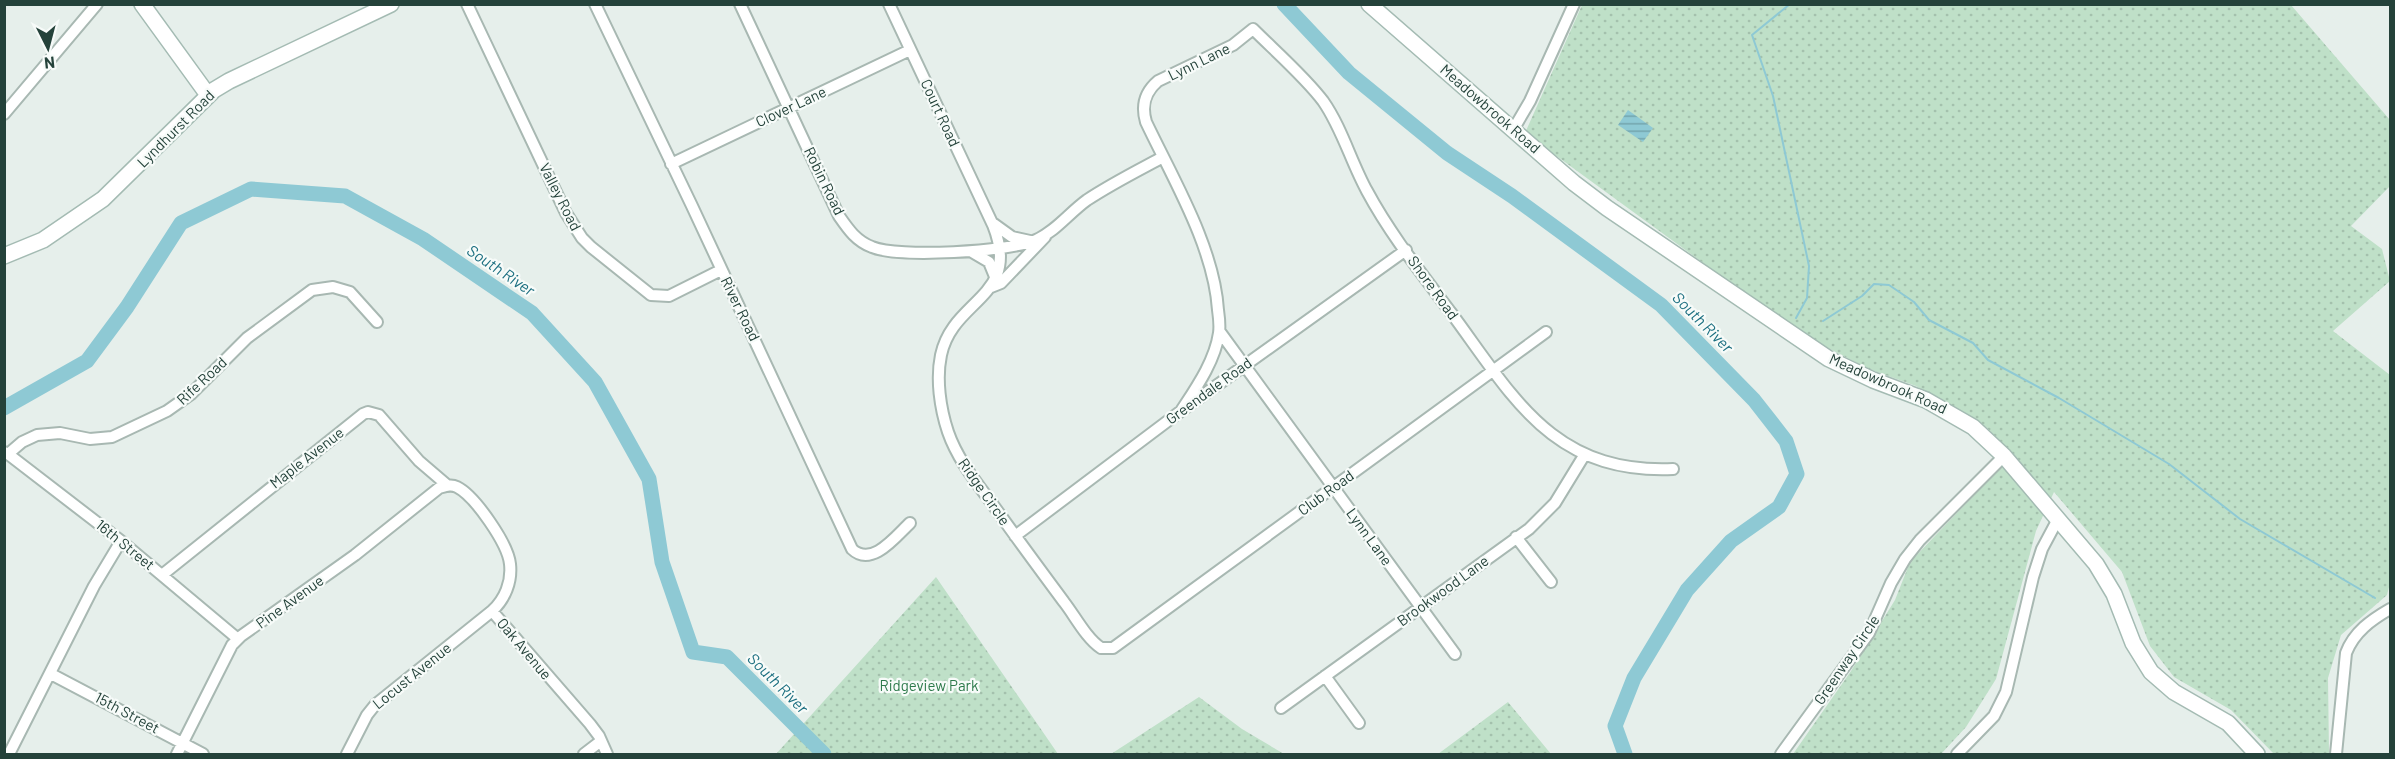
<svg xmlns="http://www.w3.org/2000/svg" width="2395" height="759" viewBox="0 0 2395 759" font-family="Barlow,sans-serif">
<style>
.grass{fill:url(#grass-dots)}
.water{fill:url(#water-rules)}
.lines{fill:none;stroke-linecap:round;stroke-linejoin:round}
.stream{stroke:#8ec9d4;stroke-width:2}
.river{stroke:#8ec9d4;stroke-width:15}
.street-casing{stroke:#a8b8b2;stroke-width:14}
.secondary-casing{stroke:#a4bbb3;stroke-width:18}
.street{stroke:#fff;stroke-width:10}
.secondary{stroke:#fff;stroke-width:15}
.labels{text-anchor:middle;stroke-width:4.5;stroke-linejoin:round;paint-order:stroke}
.street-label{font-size:15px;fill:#24423a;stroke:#f7fbf9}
.park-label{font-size:15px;fill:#2d7a4b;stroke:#f7fbf9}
.water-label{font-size:16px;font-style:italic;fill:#1c6f80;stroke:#f7fbf9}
</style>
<defs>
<pattern id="grass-dots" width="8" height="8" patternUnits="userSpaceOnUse" patternTransform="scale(1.5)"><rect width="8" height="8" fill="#bfe0c8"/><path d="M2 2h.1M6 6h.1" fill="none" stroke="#a4c1ad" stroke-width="1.8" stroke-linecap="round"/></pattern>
<pattern id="water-rules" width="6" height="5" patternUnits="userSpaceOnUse" patternTransform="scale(1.5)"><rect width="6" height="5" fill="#8ec9d4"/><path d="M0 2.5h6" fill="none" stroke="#74a5ad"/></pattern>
</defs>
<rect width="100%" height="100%" fill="#e6efeb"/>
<path class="grass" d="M1582,5H2291L2390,120V186L2351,226L2382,249L2390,281L2333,331L2390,375V583L2387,595L2341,635L2328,678L2329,754H2274L2231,710L2174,677L2150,646L2122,572L2054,492L2036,531L1996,679L1966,727L1941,754H1793L1851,671L1895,600L1910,562L1999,469L2006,448L1986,427L1916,386L1869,369L1818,343L1754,300L1525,133Z
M936,577L1058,754H776Z
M1199,697L1242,729L1284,754H1111Z
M1508,702L1551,754H1438Z"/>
<path class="water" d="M1628,110L1653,128L1643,142L1618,125Z"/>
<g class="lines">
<path class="stream" d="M1790,4L1752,35L1773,96L1809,266L1807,298L1796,318
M1823,321L1862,296L1874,284L1889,285L1914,302L1929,320L1973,343L1988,360L2059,398L2169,464L2240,519L2375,598"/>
<path class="river" d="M1284,4L1349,73L1447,153L1512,196L1661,305L1754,400L1786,441L1797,474L1779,507L1731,541L1687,590L1634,678L1615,726L1625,754
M4,408L87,361L127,307L181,223L251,189L345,196L423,239L532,313L595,382L649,479L662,562L693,652L727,657L824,754"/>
<defs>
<path id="street" d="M467,4L566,213L582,238L591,247L651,295L669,296L721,270
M595,4L692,206L852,549C872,568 896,536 910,523
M740,4L839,216C848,229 856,241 872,247C898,258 1009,252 1036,240C1056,231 1069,213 1087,200C1111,184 1137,171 1163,157
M889,4L993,225C1022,298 953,298 941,355C936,379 940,408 948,432C958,461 978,484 996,509C1018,540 1041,571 1064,602C1075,616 1086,638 1101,648H1113L1546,332
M4,114L97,4
M1513,130L1530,101L1574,4
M671,164L910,50
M994,224L1012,237L1030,241
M972,252L989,262L996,279
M991,287L1001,283L1045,237
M1220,332L1455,654
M1181,411C1196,388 1215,361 1219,333C1220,326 1219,317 1218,310C1214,247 1173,179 1146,122C1141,105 1145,92 1158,81L1233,45L1253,29C1274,50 1306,78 1323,101C1342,128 1351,162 1367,191C1390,234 1422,274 1452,314C1514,398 1553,474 1673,469
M4,452L8,454L22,442L37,435L60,433L90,439L112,437L167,411L191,394L247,338L312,290L333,287L350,292L377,322
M8,454L121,541L238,639
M1015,536L1181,411L1406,250
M1516,537L1551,582
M162,575L363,414L368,412L379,415L419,461L447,485
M492,611L590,724L599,736L607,754
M51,674L203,754
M1325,676L1359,723
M1281,708L1529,529L1555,503L1585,454
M9,754L94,586L121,541
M177,754L232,645L241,636L355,555L439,488C446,486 451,484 457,487C475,496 508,544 510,564C512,582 505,599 492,611L375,705L367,715L347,754
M584,754L601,741
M1781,754L1869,633L1891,583L1905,559L1920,540L2004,456
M1957,754L1994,716L2006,692L2033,577L2042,549L2058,519
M2336,754L2346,653C2354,632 2371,620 2390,609"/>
<path id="secondary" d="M142,4L208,95
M1369,4L1574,183L1607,208L1829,359L1873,380L1926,400L1973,427L2004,456L2096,564L2114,594L2133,643L2151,672L2174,692L2228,723L2257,754
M4,256L43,240L103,199L214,90L229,81L391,4"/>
</defs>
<use href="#street" class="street-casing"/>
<use href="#secondary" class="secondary-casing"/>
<use href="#street" class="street"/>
<use href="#secondary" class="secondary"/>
</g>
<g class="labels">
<g class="street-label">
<text transform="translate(1199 62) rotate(-26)" y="5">Lynn Lane</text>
<text transform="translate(791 107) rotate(-25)" y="5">Clover Lane</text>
<text transform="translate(1490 109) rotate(41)" y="5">Meadowbrook Road</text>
<text transform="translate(940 113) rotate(65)" y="5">Court Road</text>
<text transform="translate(176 129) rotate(-45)" y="5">Lyndhurst Road</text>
<text transform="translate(824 181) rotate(64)" y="5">Robin Road</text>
<text transform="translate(560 197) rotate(63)" y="5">Valley Road</text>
<text transform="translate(1433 288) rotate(54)" y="5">Shore Road</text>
<text transform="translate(740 309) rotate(64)" y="5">River Road</text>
<text transform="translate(202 381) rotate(-43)" y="5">Rife Road</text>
<text transform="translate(1888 384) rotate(24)" y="5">Meadowbrook Road</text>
<text transform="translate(1209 391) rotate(-36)" y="5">Greendale Road</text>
<text transform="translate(307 458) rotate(-38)" y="5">Maple Avenue</text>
<text transform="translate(984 492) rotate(55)" y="5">Ridge Circle</text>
<text transform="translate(1326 493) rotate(-36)" y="5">Club Road</text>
<text transform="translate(1369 537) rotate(54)" y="5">Lynn Lane</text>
<text transform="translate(125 545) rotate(39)" y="5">16th Street</text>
<text transform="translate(1443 591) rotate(-36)" y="5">Brookwood Lane</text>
<text transform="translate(290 602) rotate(-36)" y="5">Pine Avenue</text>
<text transform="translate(524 649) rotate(50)" y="5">Oak Avenue</text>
<text transform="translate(1847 660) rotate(-56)" y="5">Greenway Circle</text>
<text transform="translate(412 676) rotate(-39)" y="5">Locust Avenue</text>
<text transform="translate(127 713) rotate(28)" y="5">15th Street</text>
</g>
<g class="park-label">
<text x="929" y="691">Ridgeview Park</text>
</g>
<g class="water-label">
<text transform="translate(501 270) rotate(34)" y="6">South River</text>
<text transform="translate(1703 322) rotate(45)" y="6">South River</text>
<text transform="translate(778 683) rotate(45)" y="6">South River</text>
</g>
</g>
<rect width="2395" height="759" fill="none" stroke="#24423a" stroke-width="12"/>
<g transform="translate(48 48) rotate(174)" stroke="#f7fbf9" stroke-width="4.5" paint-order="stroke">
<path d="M0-4.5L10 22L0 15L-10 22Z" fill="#24423a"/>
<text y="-9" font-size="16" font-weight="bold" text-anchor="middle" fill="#24423a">N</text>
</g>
</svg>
